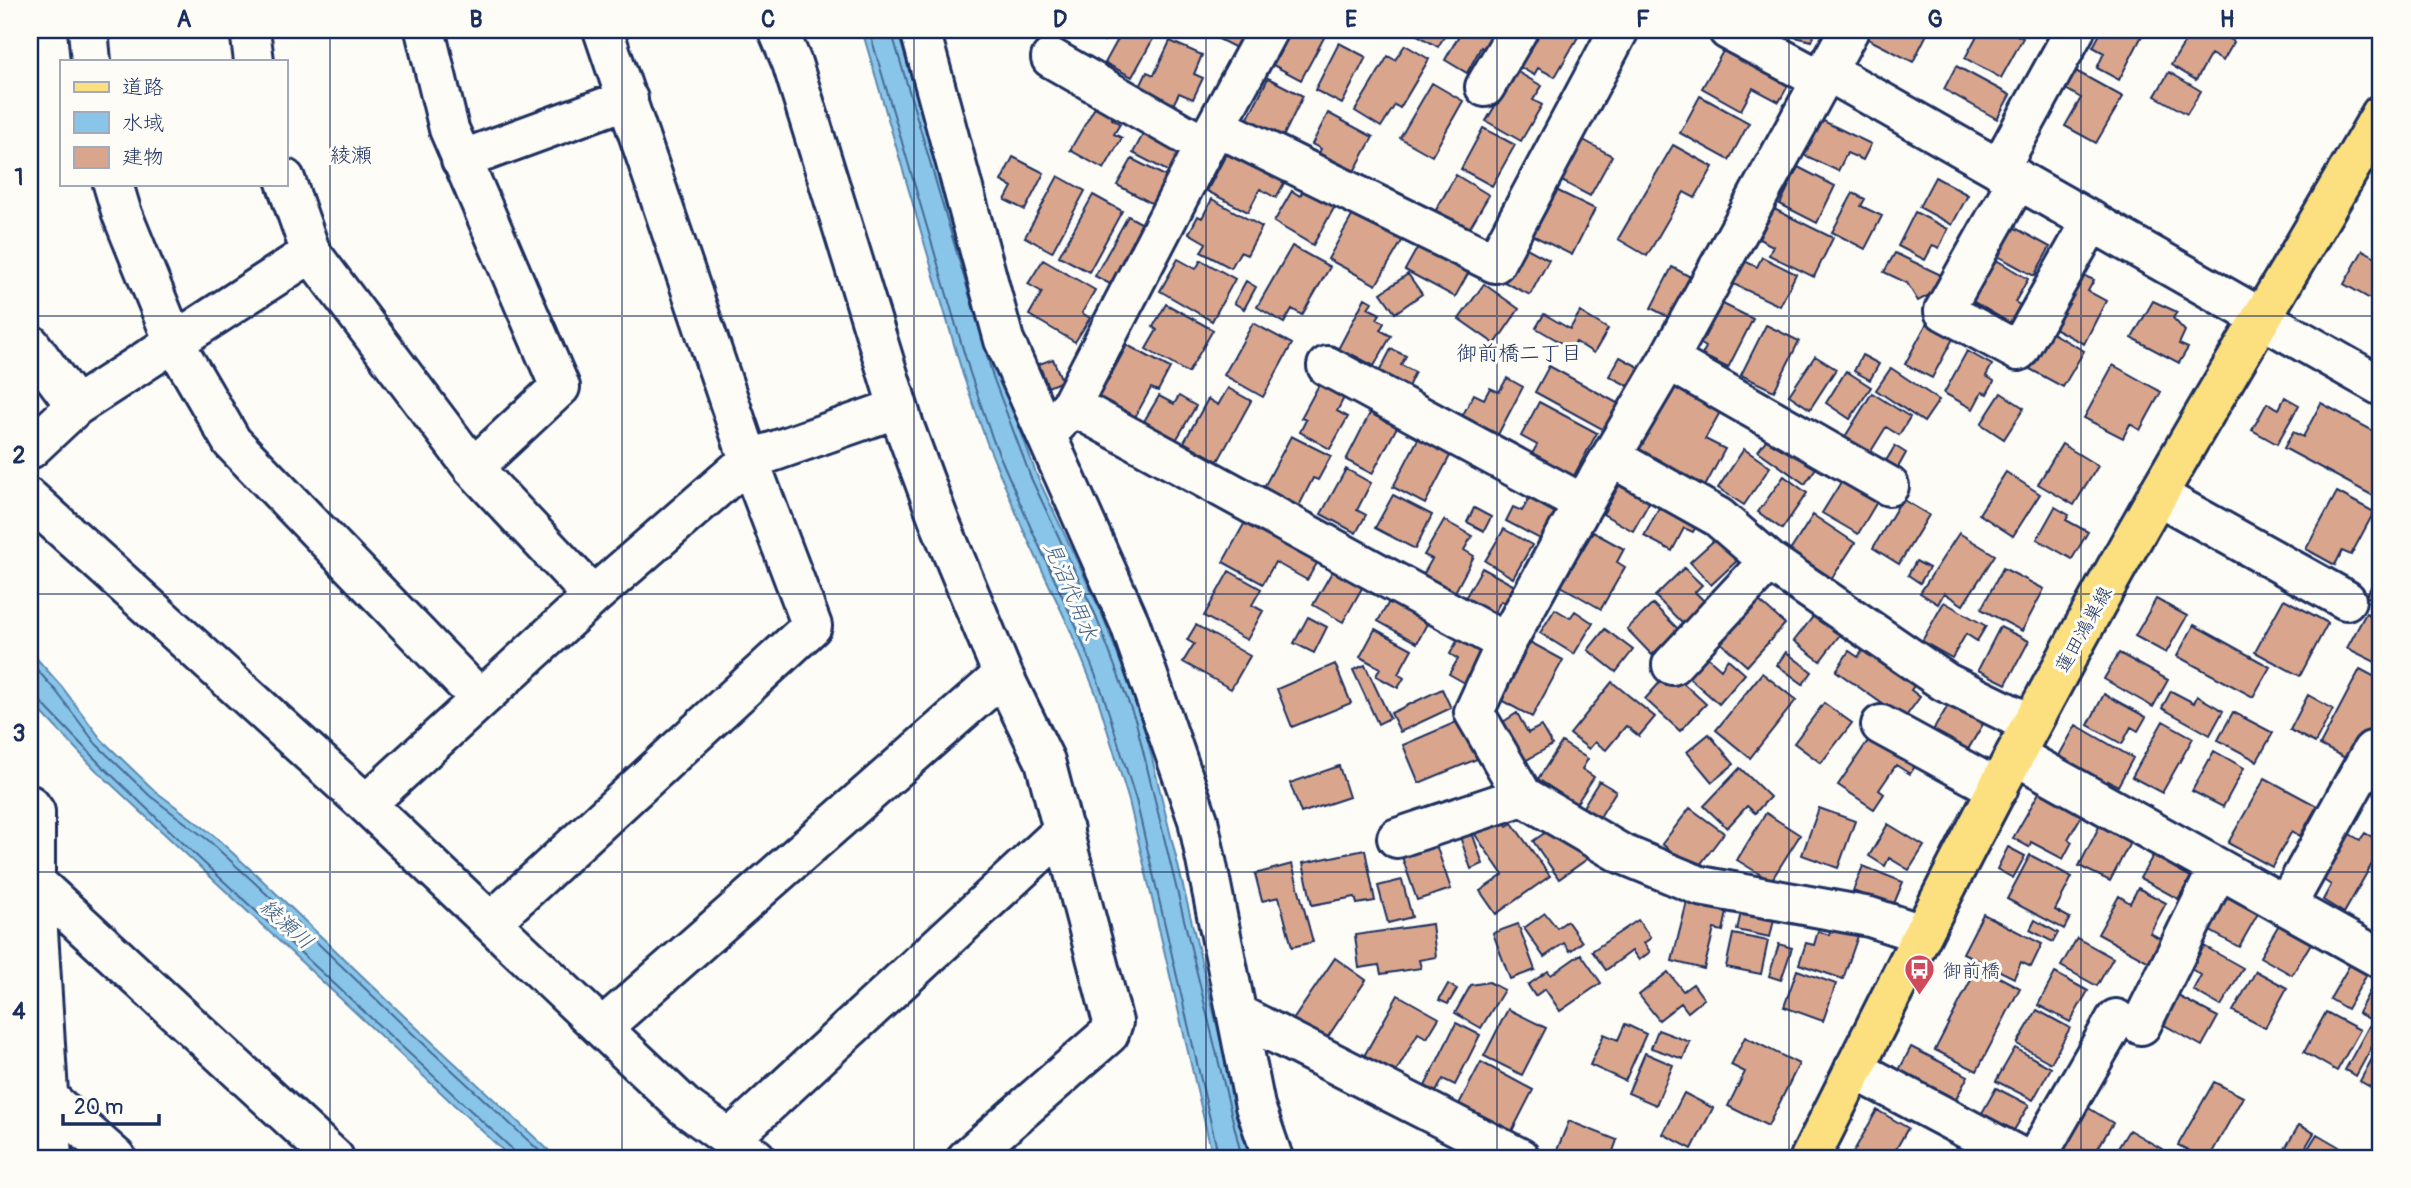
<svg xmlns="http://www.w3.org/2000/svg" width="2411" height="1188" viewBox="0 0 2411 1188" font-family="Pangolin,'Klee One',sans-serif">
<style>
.water{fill:#89c5e8;stroke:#5d89b1;stroke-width:2}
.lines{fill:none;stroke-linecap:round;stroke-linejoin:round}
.shore{stroke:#476b95;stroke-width:2}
.building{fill:#d9a68d;stroke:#1b2f5e;stroke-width:2}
.minor-casing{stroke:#1b2f5e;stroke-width:44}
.major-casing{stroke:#1b2f5e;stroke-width:44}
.minor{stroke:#fdfcf7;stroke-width:38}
.major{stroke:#fce080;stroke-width:38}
.grid{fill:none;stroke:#1b2f5e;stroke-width:2;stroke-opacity:0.55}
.labels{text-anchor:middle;stroke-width:6;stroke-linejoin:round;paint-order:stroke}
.street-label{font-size:19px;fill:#1b2f5e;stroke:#fdfcf7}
.poi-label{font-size:19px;fill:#1b2f5e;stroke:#fdfcf7;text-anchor:start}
.neighbourhood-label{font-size:21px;fill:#1b2f5e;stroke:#fdfcf7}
.water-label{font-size:21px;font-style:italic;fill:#3c5c87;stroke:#fdfcf7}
.neatline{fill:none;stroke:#1b2f5e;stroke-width:2.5}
.grid-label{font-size:23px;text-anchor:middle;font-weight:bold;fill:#1b2f5e}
</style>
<rect width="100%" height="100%" fill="#fdfcf7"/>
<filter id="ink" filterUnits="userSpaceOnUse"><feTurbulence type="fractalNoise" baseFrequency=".0143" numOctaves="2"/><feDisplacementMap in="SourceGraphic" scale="14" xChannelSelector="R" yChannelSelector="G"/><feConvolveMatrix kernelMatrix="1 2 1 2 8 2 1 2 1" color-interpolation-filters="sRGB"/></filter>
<g filter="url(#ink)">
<path class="water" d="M862,30H897L1000,374L1037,476L1101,612L1143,721L1249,1158H1213L1129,801L1097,696L1069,627L1023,529L987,443L963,375Z
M30,651L62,687L101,739L155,791L212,834L261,879L404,1016L557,1158H511L94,768L30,700Z"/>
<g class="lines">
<path class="shore" d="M869,30L970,373L993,440L1030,526L1075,624L1103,694L1136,800L1219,1158
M891,30L980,331
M985,349L993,377L1031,478L1095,614L1136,722L1242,1158
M30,662L56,691L96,744L150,796L208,840L256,884L399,1021L547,1158
M30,696L38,699L99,763L203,862L510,1147L515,1153V1158"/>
</g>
<path class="building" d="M1083,30H1110L1104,41Z
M1123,30H1158L1132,77L1105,63Z
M1209,30H1253L1242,51L1207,33Z
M1293,30H1318L1326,34L1301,80L1273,65Z
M1415,30H1448L1438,47L1414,33Z
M1462,30H1499L1487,51L1481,47L1467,73L1445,60Z
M1538,30H1582L1555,77L1538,68L1534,75L1518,66Z
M1797,30H1815L1812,41L1795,37Z
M1868,30H1929L1913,62L1864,37Z
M1980,30H2007L2023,38L2001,78L1965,58Z
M2102,30H2139L2144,32L2119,80L2097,68L2104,53L2093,47Z
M2192,30H2213L2234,42L2223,61L2211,54L2196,80L2171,65Z
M1170,41L1202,55L1194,74L1203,78L1193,99L1179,93L1172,107L1138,91L1147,72L1154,75Z
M1339,43L1366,57L1342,104L1315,90Z
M1405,45L1429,59L1400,108L1395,105L1381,127L1355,111L1388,56L1395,60Z
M1726,46L1790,82L1779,102L1753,88L1741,110L1702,88Z
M1956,66L2010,95L1997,119L1944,89Z
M2074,70L2123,97L2096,143L2065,126L2081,98L2064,88Z
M1516,71L1542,86L1533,100L1542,105L1521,141L1486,121Z
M2169,72L2201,91L2187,114L2155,96Z
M1268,78L1303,96L1280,143L1244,126Z
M1432,83L1463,101L1432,156L1400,138Z
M1700,96L1749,123L1729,160L1680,133Z
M1098,102L1115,112L1112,119L1120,124L1114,134L1122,138L1104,169L1070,150Z
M1328,113L1373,137L1350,179L1315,161L1321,149L1312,144Z
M1815,117L1871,144L1863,160L1847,153L1838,171L1798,152Z
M1148,125L1188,146L1173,174L1133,153Z
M1483,128L1515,145L1492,186L1461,169Z
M1580,138L1612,156L1590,196L1558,179Z
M1232,143L1289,174L1276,198L1260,189L1248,212L1207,191Z
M1673,145L1713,167L1695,198L1684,192L1647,256L1618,239Z
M1013,157L1044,173L1025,210L1005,200L1012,187L1001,181Z
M1132,159L1169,178L1155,205L1117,185Z
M1798,167L1835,186L1817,223L1780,204Z
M1456,175L1489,195L1465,236L1432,217Z
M1058,176L1085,191L1052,252L1025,237Z
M1935,177L1968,195L1952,225L1919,207Z
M1307,183L1338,201L1313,245L1274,222L1292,191L1300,196Z
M1552,188L1595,209L1572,255L1530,234Z
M1853,193L1865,199L1861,206L1882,216L1865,249L1832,232Z
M1093,195L1122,211L1089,272L1059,256Z
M1212,199L1262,227L1247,255L1240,252L1231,268L1201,252L1206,243L1189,233L1198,216L1202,218Z
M1356,209L1405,236L1376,285L1328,259Z
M1774,209L1833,238L1814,277L1769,255L1773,246L1759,239Z
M1915,212L1948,229L1939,248L1933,245L1925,260L1898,246Z
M1128,216L1154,230L1121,290L1095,276Z
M2008,224L2050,247L2034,276L1992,253Z
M1420,243L1470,270L1455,297L1405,270Z
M1521,245L1549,260L1530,295L1502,281Z
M1292,246L1330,267L1302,315L1292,309L1284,323L1257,307Z
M2363,250L2381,260V305L2344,284Z
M1895,253L1943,276L1933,293L1918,301L1907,283L1884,272Z
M1988,255L2028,279L2015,302L2020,305L2010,323L1969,299Z
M1762,257L1796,274L1780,306L1727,281L1738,258L1757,267Z
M1178,259L1196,269L1201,260L1235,279L1212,321L1160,291Z
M1043,260L1095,290L1082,313L1090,318L1075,342L1029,315L1042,292L1028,284Z
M1672,267L1696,280L1674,320L1651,308Z
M1408,274L1422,294L1395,313L1381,293Z
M2080,274L2094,280L2088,291L2106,301L2084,344L2052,327Z
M1246,281L1256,287L1244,309L1234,303Z
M1484,284L1519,309L1495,344L1459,319Z
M1365,298L1372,302L1368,308L1380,314L1377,319L1384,323L1380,330L1391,336L1374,366L1353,355L1350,362L1335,355Z
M2153,301L2177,312L2173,318L2185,331L2179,344L2188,348L2179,363L2132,338Z
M1719,302L1753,319L1728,368L1702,355L1706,347L1698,342Z
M1166,304L1213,330L1188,373L1146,349L1157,330L1153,327Z
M1580,312L1608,329L1594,353L1576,342L1572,349L1536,328L1544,314L1570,329Z
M1929,319L1956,333L1932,378L1905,364Z
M1253,323L1292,344L1263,397L1224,375Z
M1766,325L1799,341L1774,391L1741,375Z
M2050,332L2084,351L2063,387L2030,369Z
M1127,345L1170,368L1158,391L1151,388L1134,419L1098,399Z
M1391,349L1406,356L1401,365L1415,372L1407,389L1378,374Z
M1967,351L1992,365L1986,376L1994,381L1987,394L1982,392L1973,409L1944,393Z
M1862,355L1879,364L1870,380L1854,371Z
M1815,356L1836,369L1810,409L1789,395Z
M1620,357L1644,370L1634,389L1609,376Z
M1053,359L1062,381L1048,387L1039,364Z
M2113,365L2161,392L2140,430L2130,424L2123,438L2084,418Z
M1549,366L1619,404L1604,430L1535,392Z
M1891,368L1939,400L1924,422L1876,390Z
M1846,371L1871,387L1850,419L1826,403Z
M1507,378L1523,387L1495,440L1460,420L1474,394L1484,399L1490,388L1499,392Z
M1673,378L1724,405L1705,439L1725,449L1701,494L1631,456Z
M1321,381L1346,394L1337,411L1348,417L1330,449L1300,432L1306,420L1301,418Z
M1228,388L1251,401L1218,461L1184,442L1208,399L1218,405Z
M1872,393L1910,417L1899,435L1886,427L1868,456L1843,440Z
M2001,393L2024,408L2004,439L1981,424Z
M1159,396L1174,404L1179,396L1196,406L1175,442L1143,423Z
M2285,397L2299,405L2277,444L2252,430L2267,403L2279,409Z
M1539,402L1597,433L1570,483L1528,461L1537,445L1521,436Z
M2321,403L2381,435V500L2284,448L2293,432L2303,437Z
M1370,413L1397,427L1372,474L1346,460Z
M1772,432L1818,465L1805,484L1758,451Z
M1291,436L1331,456L1318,480L1313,478L1298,508L1263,489Z
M1419,437L1451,454L1425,504L1393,487Z
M2062,444L2098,466L2074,505L2038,484Z
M1895,446L1906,453L1896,471L1884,464Z
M1744,449L1770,467L1744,505L1718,488Z
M1346,469L1371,483L1357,510L1366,515L1356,533L1321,514Z
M2006,472L2040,494L2013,536L1979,514Z
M1846,474L1881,495L1858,534L1822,513Z
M1784,476L1807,493L1782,529L1758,512Z
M1624,477L1654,494L1633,531L1603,514Z
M2337,492L2374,512L2351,555L2342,551L2335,565L2306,549Z
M1532,493L1562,509L1544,541L1506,521L1513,507L1522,511Z
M1393,495L1432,515L1415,549L1375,528Z
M1902,499L1929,515L1899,564L1873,548Z
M1663,500L1700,519L1693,532L1684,528L1672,551L1644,536Z
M2055,507L2069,515L2066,520L2088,532L2072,559L2037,539Z
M1474,508L1491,517L1484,531L1467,522Z
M1249,515L1322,555L1307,580L1275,562L1263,584L1223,562Z
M1813,515L1855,543L1832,578L1790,551Z
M1444,520L1472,536L1464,550L1474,556L1455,592L1423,575L1432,559L1424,555Z
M1504,529L1532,545L1513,578L1485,561Z
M1593,532L1624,549L1617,562L1625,567L1601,609L1561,586Z
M1959,533L1995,555L1963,605L1944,593L1938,604L1920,593Z
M1719,536L1740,558L1711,585L1690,562Z
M1916,561L1929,568L1920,583L1908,575Z
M1336,565L1366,581L1343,622L1313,605Z
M1482,568L1520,589L1510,606L1501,601L1492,616L1464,600Z
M1684,568L1702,585L1695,592L1705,602L1683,624L1655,596Z
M2003,568L2044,589L2022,631L1981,609Z
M2381,569V604L2366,596Z
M1229,571L1261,589L1252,605L1263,611L1247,640L1204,616Z
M1394,593L1432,614L1417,643L1378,621Z
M2156,599L2187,616L2166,653L2135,636Z
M2284,599L2328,623L2300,676L2255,652Z
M1758,600L1785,624L1747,666L1720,642Z
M1944,602L1986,626L1977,641L1966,634L1952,658L1922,641Z
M1653,604L1678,629L1652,655L1627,629Z
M1555,609L1570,618L1575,611L1593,623L1574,654L1540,633Z
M1819,609L1845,628L1820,661L1794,641Z
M2366,613L2381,621V665L2347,648Z
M1308,617L1327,627L1314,653L1294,643Z
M1196,625L1250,656L1231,689L1183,662L1194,644L1187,640Z
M2194,625L2270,667L2253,697L2177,656Z
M2000,627L2029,641L2006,684L1978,670Z
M1375,629L1412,649L1398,674L1404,678L1398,688L1376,676L1380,668L1360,657Z
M1605,629L1633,650L1616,672L1588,650Z
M1462,632L1494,650L1472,687L1449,674L1458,659L1450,654Z
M1870,640L1921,676L1911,690L1920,697L1904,719L1836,671L1849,651L1858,657Z
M1530,642L1563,660L1532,717L1499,699Z
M1786,652L1812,672L1803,684L1777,665Z
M2119,653L2168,680L2153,707L2104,679Z
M1705,655L1721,669L1728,659L1745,674L1719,704L1687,676Z
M1335,664L1351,703L1292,727L1277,689Z
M1365,665L1390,718L1378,724L1353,670Z
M2360,669L2381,680V715L2370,737L2351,761L2320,745Z
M1670,671L1706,704L1680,731L1645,699Z
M1762,673L1796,700L1750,758L1716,730Z
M1612,682L1655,717L1639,736L1626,726L1606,750L1595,742L1589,749L1570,734Z
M1442,689L1451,708L1400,732L1391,713Z
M2171,691L2194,703L2197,696L2223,711L2210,735L2162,708Z
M2104,694L2146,717L2138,731L2131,727L2122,744L2088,725Z
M2308,695L2333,709L2315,743L2290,730Z
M1952,699L1986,719L1967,751L1954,743L1950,750L1929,737Z
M1824,703L1852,723L1821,763L1794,743Z
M2233,712L2273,733L2257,761L2218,740Z
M1517,713L1528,733L1541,726L1552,745L1525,761L1503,722Z
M1461,720L1477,759L1419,783L1403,745Z
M2163,721L2193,738L2162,793L2132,777Z
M2076,725L2133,758L2118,786L2108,781L2106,786L2057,759Z
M1874,732L1918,762L1910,774L1896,765L1879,790L1884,794L1874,809L1838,785Z
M1709,734L1734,764L1712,782L1687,752Z
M1562,742L1588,759L1582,769L1594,777L1576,804L1538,779Z
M2214,751L2244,768L2223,807L2192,791Z
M1339,766L1349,797L1301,813L1290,783Z
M1740,768L1770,797L1755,813L1747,806L1727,828L1704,806Z
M2265,778L2317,806L2300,836L2292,831L2272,867L2228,843Z
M1599,781L1616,791L1600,817L1583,807Z
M2044,784L2086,808L2068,839L2072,842L2063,859L2031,842L2029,847L2013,838Z
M1690,808L1724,833L1696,870L1662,844Z
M1819,808L1855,821L1838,868L1802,855Z
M1766,813L1800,835L1771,881L1737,860Z
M1500,815L1507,826L1512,823L1550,876L1496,914L1480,891L1503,875L1474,833Z
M2103,819L2134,835L2110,881L2079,866Z
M1558,824L1590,857L1559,879L1533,841Z
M1888,824L1924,846L1909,870L1889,858L1885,866L1869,856Z
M1470,827L1483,864L1471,869L1458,831Z
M2348,833L2360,840L2365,833L2381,842V848L2344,913L2323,900L2331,885L2322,879Z
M1434,839L1451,889L1417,900L1400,851Z
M2008,847L2025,856L2013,878L1997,869Z
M2158,847L2196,868L2178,899L2140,878Z
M1365,850L1375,901L1357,904L1355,897L1312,905L1303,863Z
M2030,855L2072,877L2055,910L2070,918L2064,929L2007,899Z
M1292,864L1313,942L1292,947L1279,897L1262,901L1255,874Z
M1863,866L1903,882L1893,906L1853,891Z
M1402,880L1412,917L1388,923L1378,886Z
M2138,888L2166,903L2150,933L2161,939L2149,962L2098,934L2119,896L2130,903Z
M2226,891L2260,910L2239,947L2205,928Z
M1689,894L1729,903L1723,931L1714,929L1704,969L1672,961Z
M1742,908L1775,915L1770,937L1737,930Z
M1545,913L1557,928L1567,921L1582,942L1570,951L1564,943L1544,957L1524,928Z
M1983,914L2042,944L2031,967L2021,962L2014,978L1963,953Z
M1638,920L1651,938L1644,943L1650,952L1639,960L1632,951L1606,970L1592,951Z
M2035,920L2058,933L2053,942L2030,930Z
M2281,921L2313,940L2292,975L2260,957Z
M1432,924L1436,957L1419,960L1421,968L1381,974L1379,965L1359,968L1355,935Z
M1518,924L1535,970L1510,979L1493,933Z
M1832,924L1859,933L1843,979L1799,964L1806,943L1814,945L1818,931L1829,935Z
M1733,934L1768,941L1761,974L1726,967Z
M2077,938L2113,958L2097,986L2061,966Z
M1779,944L1792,948L1781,980L1769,976Z
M2204,946L2243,968L2221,1006L2193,990L2201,975L2191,969Z
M1581,954L1601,983L1560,1011L1545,989L1535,996L1528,985L1548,971L1551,975Z
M2356,954L2373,964L2347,1009L2330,999Z
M1335,958L1366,980L1325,1041L1293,1020Z
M1978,966L2020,988L1977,1071L1935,1050Z
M1797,970L1836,984L1823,1021L1784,1007Z
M2256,971L2287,988L2265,1028L2233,1011Z
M1668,972L1683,991L1693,984L1704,999L1688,1012L1681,1003L1659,1020L1639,995Z
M2380,972L2381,1011L2375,1022L2358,1013Z
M2055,973L2088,991L2070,1022L2038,1005Z
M1489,982L1504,990L1481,1028L1455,1013L1471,985Z
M1448,984L1457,989L1448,1004L1439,1000Z
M2174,994L2218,1017L2202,1046L2159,1022Z
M1398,995L1439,1018L1427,1038L1418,1033L1395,1074L1364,1056Z
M1508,1009L1546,1028L1522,1075L1484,1056Z
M2037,1010L2070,1028L2051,1063L2017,1044Z
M2326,1012L2360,1030L2337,1071L2304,1052Z
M1456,1023L1480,1035L1455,1085L1443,1079L1436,1092L1425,1086Z
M1625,1024L1646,1034L1625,1081L1590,1065L1604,1034L1618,1040Z
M2369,1026L2380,1032L2356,1076L2345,1070Z
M1658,1030L1690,1042L1683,1059L1651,1048Z
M1745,1037L1799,1064L1768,1126L1728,1106L1745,1072L1731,1065Z
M2381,1042V1093L2360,1081Z
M1911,1047L1968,1076L1953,1105L1896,1076Z
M2015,1048L2051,1068L2033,1100L1996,1081Z
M1645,1053L1673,1065L1656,1105L1628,1093Z
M1481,1062L1533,1090L1512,1131L1459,1104Z
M2214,1082L2243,1097L2209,1158H2203L2178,1145Z
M1996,1088L2029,1105L2010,1137L1978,1120Z
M1684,1093L1713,1108L1692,1149L1663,1134Z
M2087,1107L2113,1123L2092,1158H2078L2062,1149Z
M1877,1110L1908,1128L1891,1158H1850Z
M1569,1121L1617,1140L1611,1157L1601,1153L1599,1158L1554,1157Z
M2299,1125L2314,1133L2299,1158H2282L2280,1157Z
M2129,1130L2162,1149L2156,1158H2112Z
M2317,1134L2353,1155L2351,1158H2302Z"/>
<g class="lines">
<defs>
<path id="minor" d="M88,30L91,61
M250,30L254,61
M425,30L449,129L560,387L473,468
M778,30L792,63L904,426L940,523L1003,675L1045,761L1113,1022L1109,1034L967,1158
M920,30L1004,340L1130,624L1198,820L1255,1106L1273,1158
M1728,30L1810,74L1827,71L2381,386
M1849,30L1668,360L1583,504L1506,643L1474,712L1523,796L1620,853L1700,886L1870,917L1922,934
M1051,58L1205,146
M1485,87L1518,30
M1216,126L1495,263L1619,30
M461,160L628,99
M1999,169L2075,30
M285,179L311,253L473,468L593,596
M2018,179L1944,311L2018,351L2092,221
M113,184L122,214L174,342L232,442L480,699
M30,344L76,406
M1668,360L1889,486
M1327,366L1583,504
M1071,405L1506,643
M1057,424L1071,405L1205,146L1268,30
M30,449L76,406L311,253
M1611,457L1718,517L1769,561L1945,682L2031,724
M2157,495L2346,600
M30,499L366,804L684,1106L756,1158
M1672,665L1769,561
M1881,725L1998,789
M2015,755L2381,959
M366,804L593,596L749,460L898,408
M30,805L35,812V882L52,1158
M1397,838L1523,796
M35,882L334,1158
M2286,906L2372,751
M491,922L812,626L749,460L603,30
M1237,1014L1520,1158
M2141,1025L2218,869
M603,1027L1003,675
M1854,1069L2022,1158
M47,1097L116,1158
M730,1139L1064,830
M2036,1158L2116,1019"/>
<path id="major" d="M1810,1158C1921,935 2033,712 2157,496C2230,368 2308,242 2381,114"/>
</defs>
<use href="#minor" class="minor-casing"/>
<use href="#major" class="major-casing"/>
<use href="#minor" class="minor"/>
<use href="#major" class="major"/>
</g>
</g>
<path class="grid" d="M330,30V1158M622,30V1158M914,30V1158M1206,30V1158M1497,30V1158M1789,30V1158M2081,30V1158M30,316H2381M30,594H2381M30,872H2381"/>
<defs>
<symbol id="bus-pin" viewBox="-11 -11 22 30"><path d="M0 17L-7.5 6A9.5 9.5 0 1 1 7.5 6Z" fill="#d1495b" stroke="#fdfcf7"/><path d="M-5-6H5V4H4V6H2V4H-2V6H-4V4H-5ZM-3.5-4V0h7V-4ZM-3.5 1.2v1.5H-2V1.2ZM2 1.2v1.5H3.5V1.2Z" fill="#fff"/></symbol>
</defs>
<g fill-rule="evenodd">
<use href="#bus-pin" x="1902" y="952" width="35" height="47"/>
</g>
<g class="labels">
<g class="street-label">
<text transform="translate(2083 629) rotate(-61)" y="7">蓮田鴻巣線</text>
</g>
<g class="poi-label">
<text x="1943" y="977">御前橋</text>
</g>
<g class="neighbourhood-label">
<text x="351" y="162">綾瀬</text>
<text x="1519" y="360">御前橋二丁目</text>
</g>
<g class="water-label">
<text transform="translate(1071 591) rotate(67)" y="7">見沼代用水</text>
<text transform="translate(287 924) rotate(42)" y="7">綾瀬川</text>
</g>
</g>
<rect width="2411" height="1188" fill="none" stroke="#fdfcf7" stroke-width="77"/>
<rect x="60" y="60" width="228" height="126" fill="#fdfcf7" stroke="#a3aaba" stroke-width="2"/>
<rect x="74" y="82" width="35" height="10" fill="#fce080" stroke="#a3aaba" stroke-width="2"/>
<text x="122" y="94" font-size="21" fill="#1b2f5e">道路</text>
<rect x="74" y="112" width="35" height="21" fill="#89c5e8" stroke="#a3aaba" stroke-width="2"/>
<text x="122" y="130" font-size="21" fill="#1b2f5e">水域</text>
<rect x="74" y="147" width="35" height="21" fill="#d9a68d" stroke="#a3aaba" stroke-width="2"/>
<text x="122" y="164" font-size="21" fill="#1b2f5e">建物</text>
<path d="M63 1114v10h96v-10" fill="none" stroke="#1b2f5e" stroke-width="3.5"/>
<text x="74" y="1114" font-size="21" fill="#1b2f5e" stroke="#fdfcf7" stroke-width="5" paint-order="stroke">20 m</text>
<rect x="38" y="38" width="2334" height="1112" class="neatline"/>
<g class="grid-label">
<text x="184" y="27">A</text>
<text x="476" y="27">B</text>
<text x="768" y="27">C</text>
<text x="1060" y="27">D</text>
<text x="1351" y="27">E</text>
<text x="1643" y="27">F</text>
<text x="1935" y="27">G</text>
<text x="2227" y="27">H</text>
<text x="19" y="185">1</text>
<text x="19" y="463">2</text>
<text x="19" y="741">3</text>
<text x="19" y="1019">4</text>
</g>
</svg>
